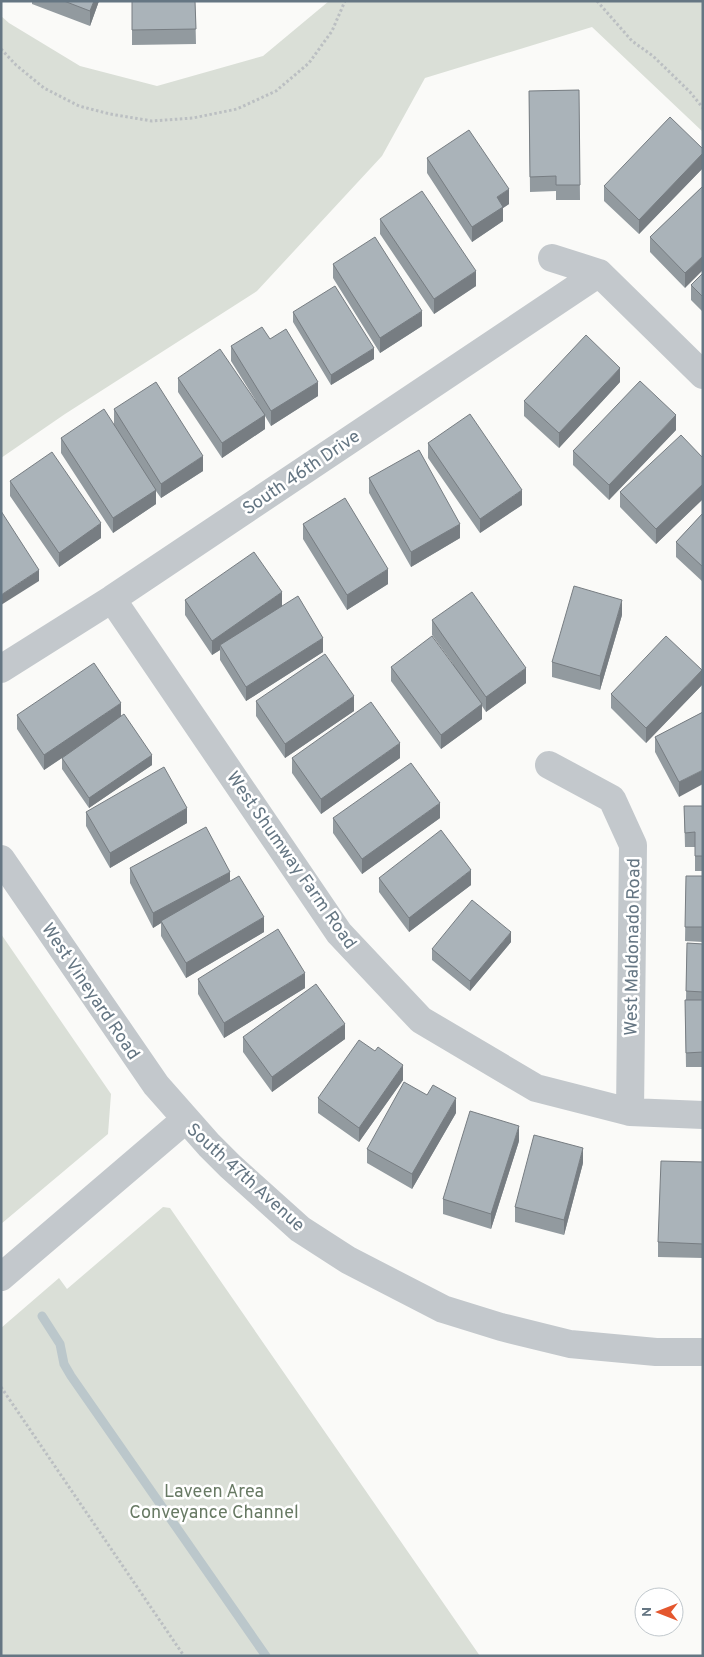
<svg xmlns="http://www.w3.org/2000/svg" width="704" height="1657" viewBox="0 0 704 1657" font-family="Overpass,sans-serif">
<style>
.green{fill:#dadfd7}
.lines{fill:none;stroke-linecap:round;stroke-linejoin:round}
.stream{stroke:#bbc7cb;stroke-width:9}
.path{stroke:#bbbfc2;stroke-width:3;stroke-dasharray:2.5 2.5;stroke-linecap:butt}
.minor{stroke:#c3c8cc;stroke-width:28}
.tertiary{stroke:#c3c8cc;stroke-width:28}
.wall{fill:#929a9f}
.shaded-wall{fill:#777d82}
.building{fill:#aab3b9;stroke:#777d82}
.labels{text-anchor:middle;stroke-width:5;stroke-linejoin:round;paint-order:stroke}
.street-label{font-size:18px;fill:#657683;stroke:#fff}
.park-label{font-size:18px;fill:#687a64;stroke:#fff}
</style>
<rect width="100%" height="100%" fill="#fafaf8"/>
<path class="green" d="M329,1H703V132L592,27L425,78L382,156L257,291L65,414L1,458V16L9,23L80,66L157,86L263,56Z
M1,934L111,1094L108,1134L1,1224Z
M163,1207L170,1208L480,1656H1V1328L59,1278L67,1289Z"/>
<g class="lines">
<path class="stream" d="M42,1316L60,1344L64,1364L71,1376L266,1656"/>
<path class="path" d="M597,1L632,41L653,56L690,92L703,108
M1,49L16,65L44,88L79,106L110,114L152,121L193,118L237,109L276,91L309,63L332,31L345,1
M1,1387L184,1656"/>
<path class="minor" d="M552,258L599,273L703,375
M112,599L339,933L421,1020L536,1088L630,1112L703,1115
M1,669L112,599L599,273
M549,765L612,799L633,845L630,1112"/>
<path class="tertiary" d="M1,859L156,1085L209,1145L230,1166L300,1229L348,1260L443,1309L501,1327L570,1344L656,1352H703
M1,1277L186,1119"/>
</g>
<path class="wall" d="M32,1H99L90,26L32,4Z
M132,1H195L196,44L132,45Z
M579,90L580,200H556V191L530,192L529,91Z
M703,149V168L639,234L604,201V186Z
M427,158L509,204L503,208V221L472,242L427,173Z
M703,186L685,288L650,252V237Z
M380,219L476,286L434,314L380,234Z
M333,264L422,326L380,353L333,278Z
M703,273V312L691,300V285Z
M293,312L374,359L331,385L293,322Z
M270,339L318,396L271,426L265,416V429L222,458L178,392V378L256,401L231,361V346Z
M620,382L559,448L524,416V401Z
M114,409L203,471L161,498L156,491V504L113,533L61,453V438L114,424Z
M676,430L609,500L573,465V451Z
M428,443L522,505L480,533L428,458Z
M703,458V499L656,544L620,507V492Z
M369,478L460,538L411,567L369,493Z
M10,481L101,538L59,567L10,496Z
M703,513V582L676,557V542Z
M303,524L388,584L347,610L303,539Z
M185,600L282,606L323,652L246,701L220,660V650L212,655L185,615Z
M622,615L600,690L552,677V662Z
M432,620L526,683L486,712L482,706V719L441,749L391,681V667L453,664L432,635Z
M702,685L646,743L611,708V694Z
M256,701L354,711L285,758L256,716Z
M703,712L679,797L655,752V737Z
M17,715L121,716L152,765L89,808L62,769V758L44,770L17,729Z
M292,758H400L321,814L292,773Z
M684,806H703V871H695V847H685Z
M86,812L187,823L110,868L86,826Z
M333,818H440L362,874L333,833Z
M130,868L230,881L264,932L186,978L161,936V923L153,928L130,883Z
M686,876H703V942L685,941Z
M379,878L471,885L409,932L379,892Z
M511,942L470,991L432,960V949Z
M687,943L703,944V1067H686L685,1000H686Z
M198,979L305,988L224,1038L198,994Z
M243,1037L345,1039L272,1092L243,1052Z
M375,1051L403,1080L359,1142L318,1113V1098Z
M456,1113L412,1189L367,1163V1149Z
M519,1141L491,1229L443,1214V1199Z
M703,1162V1258L658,1257V1242Z
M583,1163L564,1235L515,1222V1207Z"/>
<path class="shaded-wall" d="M94,1H99L90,26V11Z
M703,153V168L639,234V220Z
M509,189V204L503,208V221L472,242V227L497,197Z
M703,256V270L685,288V273Z
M476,271V286L434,314V299Z
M422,311V326L380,353V338Z
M374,348V359L331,385V375Z
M620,368V382L559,448V433Z
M318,382V396L271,426V411Z
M265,415V429L222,458V443Z
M676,415V430L609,500V485Z
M203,456V471L161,498V484Z
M703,484V499L656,544V529Z
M156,490V504L113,533V518Z
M522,490V505L480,533V519Z
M101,523V538L59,567V553Z
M460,524V538L411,567V552Z
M388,569V584L347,610V595Z
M39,570V581L1,605V595Z
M282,592V607L220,645V650L212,655V641Z
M622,600V615L600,690V676Z
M323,638V652L246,701V687Z
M526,668V683L486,712V697Z
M702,670V685L646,743V728Z
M354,696V711L285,758V744Z
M121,703V718L44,770V755Z
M482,704V719L441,749V735Z
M400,743V758L321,814V799Z
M152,755V765L89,808V798Z
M703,770V784L679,797V782Z
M440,803V818L362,874V859Z
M187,808V823L110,868V853Z
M471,870V885L409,932V918Z
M230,872V886L161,921V923L153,928V913Z
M264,917V932L186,978V963Z
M511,932V942L470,991V981Z
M305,973V988L224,1038V1023Z
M345,1024V1039L272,1092V1077Z
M403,1065V1080L359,1142V1128Z
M456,1098V1113L412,1189V1174Z
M519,1126V1141L491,1229V1214Z
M583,1148V1163L564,1235V1220Z"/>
<path class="building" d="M64,1H94L90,11Z
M132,1H195L196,29L132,30Z
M579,90L580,185H556V176L530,177L529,91Z
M670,117L703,149V153L639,220L604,186Z
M469,130L509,189L497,197L503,207L472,227L427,158Z
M703,186V256L685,273L650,237Z
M422,191L476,271L434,299L380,219Z
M375,237L422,311L380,338L333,264Z
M703,273V297L691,285Z
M335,286L374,348L331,375L293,312Z
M262,327L270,339L286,329L318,382L271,411L231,346Z
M586,335L620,368L559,433L524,401Z
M220,349L265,415L222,443L178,378Z
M640,381L676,415L609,485L573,451Z
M156,382L203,456L161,484L114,409Z
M104,409L156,490L113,518L61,438Z
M470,414L522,490L480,519L428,443Z
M681,435L703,458V484L656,529L620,492Z
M419,450L460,524L411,552L369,478Z
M52,452L101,523L59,553L10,481Z
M345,498L388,569L347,595L303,524Z
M1,511L39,570L1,595Z
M703,513V567L676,542Z
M254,552L282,592L212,641L185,600Z
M574,586L622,600L600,676L552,662Z
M472,592L526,668L486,697L432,620Z
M298,596L323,638L246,687L220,645Z
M432,636L482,704L441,735L391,667Z
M666,636L702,670L646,728L611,694Z
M325,654L354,696L285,744L256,701Z
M94,663L121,703L44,755L17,715Z
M371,702L400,743L321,799L292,758Z
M703,712V770L679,782L655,737Z
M124,714L152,755L89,798L62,758Z
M411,763L440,803L362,859L333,818Z
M164,767L187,808L110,853L86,812Z
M684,806H703V856H695V832L685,833Z
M206,827L230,872L153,913L130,868Z
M441,830L471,870L409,918L379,878Z
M239,876L264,917L186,963L161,921Z
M686,876H703V927H685Z
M472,900L511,932L470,981L432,949Z
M278,929L305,973L224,1023L198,979Z
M687,943L703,944V992L686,991Z
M316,984L345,1024L272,1077L243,1037Z
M685,1000H703V1052L686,1053Z
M359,1040L375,1051L378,1047L403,1065L359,1128L318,1098Z
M404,1082L427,1095L433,1085L456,1098L412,1174L367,1149Z
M470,1111L519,1126L491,1214L443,1199Z
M534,1135L583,1148L564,1220L515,1207Z
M661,1161L703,1162V1244L658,1242Z"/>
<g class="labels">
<g class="street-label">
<text transform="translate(301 472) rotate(-34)" y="6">South 46th Drive</text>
<text transform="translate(292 860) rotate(55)" y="6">West Shumway Farm Road</text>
<text transform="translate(632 947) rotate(-89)" y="6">West Maldonado Road</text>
<text transform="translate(91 991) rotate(56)" y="6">West Vineyard Road</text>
<text transform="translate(246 1177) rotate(42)" y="6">South 47th Avenue</text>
</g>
<g class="park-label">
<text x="214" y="1497">Laveen Area<tspan x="214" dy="21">Conveyance Channel</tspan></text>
</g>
</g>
<rect width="704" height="1657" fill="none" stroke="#657683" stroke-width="5"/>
<g transform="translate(659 1612) rotate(270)"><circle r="24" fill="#ffffff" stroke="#c1c8cd"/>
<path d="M0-4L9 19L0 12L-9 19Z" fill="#e4572e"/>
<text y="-8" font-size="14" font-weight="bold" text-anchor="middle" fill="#657683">N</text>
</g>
</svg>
